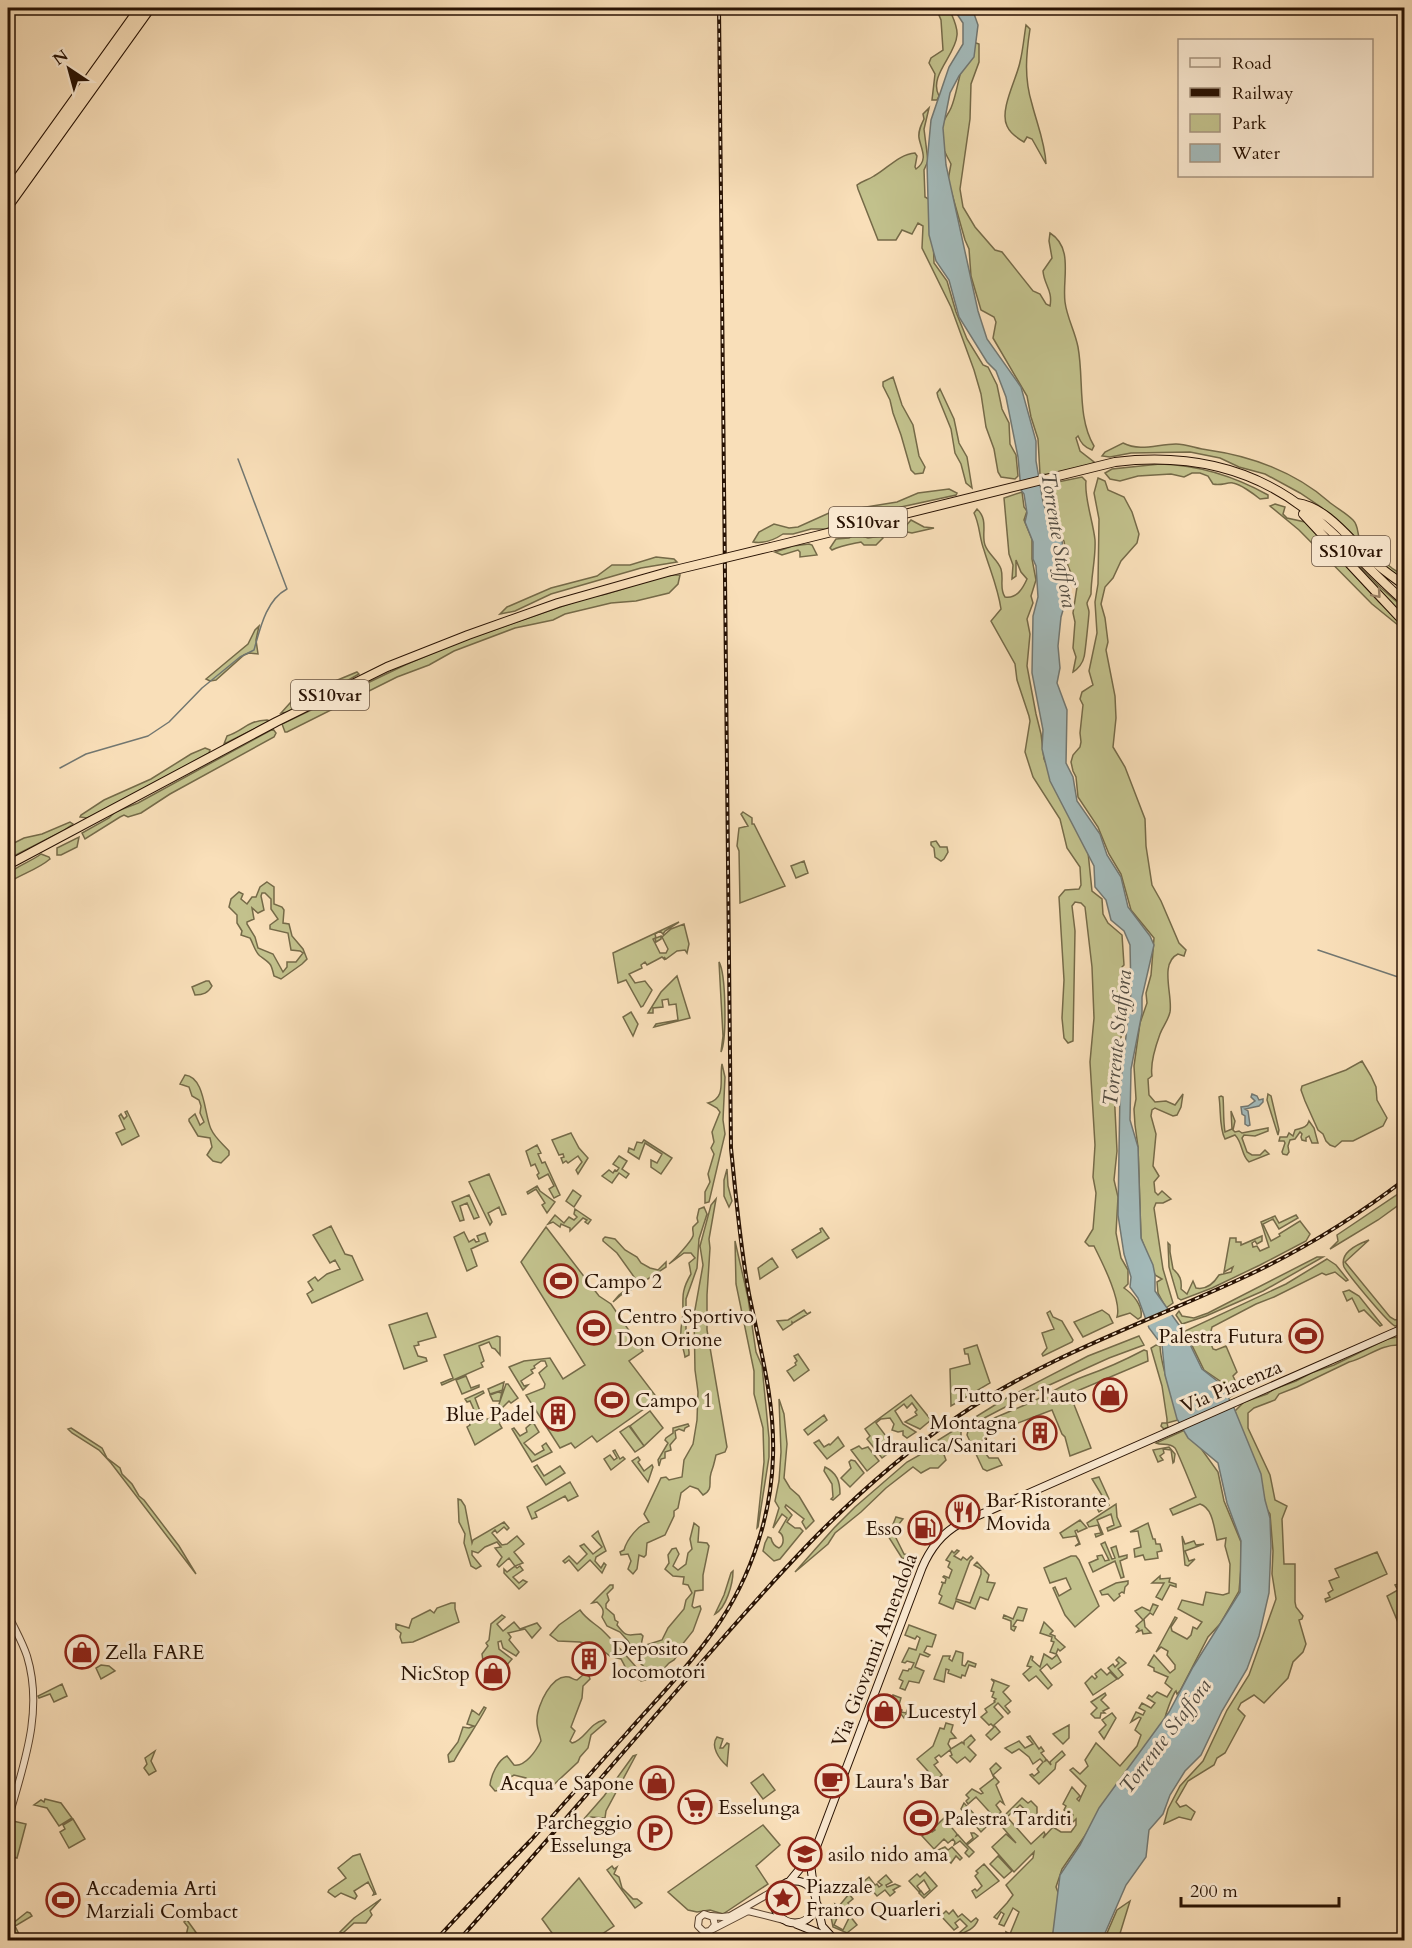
<svg xmlns="http://www.w3.org/2000/svg" width="1412" height="1948" viewBox="0 0 1412 1948" font-family="Cardo,serif">
<style>
.green{fill:#c2c18c;stroke:#756a48;stroke-width:1.5;fill-rule:evenodd}
.water{fill:#a3baba;stroke:#727771;stroke-width:1.5}
.pier{fill:#f9dfb9}
.lines{fill:none;stroke-linecap:round;stroke-linejoin:round}
.stream{stroke:#727771;stroke-width:1.5}
.tertiary-casing{stroke:#5c4530;stroke-width:8}
.secondary-casing{stroke:#281203;stroke-width:9}
.trunk-casing{stroke:#281203;stroke-width:10}
.motorway-casing{stroke:#281203;stroke-width:11}
.tertiary{stroke:#fbead2;stroke-width:6}
.secondary{stroke:#fbead2;stroke-width:7}
.trunk{stroke:#f9dfb9;stroke-width:8}
.motorway{stroke:#f9dfb9;stroke-width:9}
.rail-casing{stroke:#281203;stroke-width:4}
.rail{stroke:#fbead2;stroke-width:1.5;stroke-dasharray:4.5;stroke-linecap:butt}
.trunk-bridge-casing{stroke:#281203;stroke-width:10;stroke-linecap:butt}
.trunk-bridge{stroke:#f9dfb9;stroke-width:8}
.oneway{stroke:#9b8367}
.labels{text-anchor:middle;stroke-width:6;stroke-linejoin:round;paint-order:stroke}
.shield{fill:#fbead2;stroke:#675341;stroke-width:1.5}
.shield-label{font-size:18px;font-weight:bold;fill:#281203}
.poi-label{font-size:20px;fill:#281203;stroke:#fbead2;text-anchor:start}
.street-label{font-size:20px;fill:#281203;stroke:#fbead2}
.water-label{font-size:21px;font-style:italic;fill:#534d43;stroke:#fbead2}
</style>
<rect width="100%" height="100%" fill="#f9dfb9"/>
<filter id="stains"><feTurbulence type="fractalNoise" baseFrequency=".00333" numOctaves="4"/><feColorMatrix values="0 0 0 0 .2 0 0 0 0 .09 0 0 0 0 .02 0 0 0 .5 -.17"/></filter>
<radialGradient id="worn" r=".72"><stop offset=".6" stop-color="#630" stop-opacity="0"/><stop offset="1" stop-color="#630" stop-opacity=".3"/></radialGradient>
<path class="green" d="M936,8H949C952,16 958,26 957,35C956,55 928,76 939,96L937,100H932L935,74L929,63L931,58L943,50L941,20Z
M1026,25L1030,29C1026,55 1024,78 1032,104C1037,124 1045,142 1046,164L1032,139L1027,137L1024,142C1017,138 1010,133 1007,126C999,110 1017,78 1020,62C1023,50 1024,37 1026,25Z
M976,43L979,44V62L971,84L970,119L960,189L963,207L975,227L995,250L1002,252L1033,291L1040,294L1046,304L1050,306C1053,290 1044,285 1043,271L1052,258L1049,241L1050,233C1074,248 1062,279 1065,302C1067,318 1075,331 1078,347C1084,379 1077,418 1094,446L1092,450C1084,447 1081,443 1078,436L1076,438L1080,451L1094,462L1092,465C1079,468 1052,476 1040,474L1038,439L1031,417L1027,396L993,338L996,322L994,317L981,310L971,276L969,249L965,240L948,180L951,164C946,154 940,145 940,134C940,123 947,117 951,108C959,90 960,54 976,43Z
M929,108L924,129L928,161L924,170L925,197L932,201L934,263L947,281L956,312L967,339L983,365L988,367L997,385L1002,409L1009,423L1010,444L1016,455L1018,476L1015,479L1001,477L998,472L994,449L986,427L981,394L974,370L951,307L922,248L923,226L918,223L912,234L902,230L896,240H878L858,189L857,185C862,181 868,180 874,176C887,169 899,154 915,153L917,156L915,167L916,169C929,160 921,149 919,138C918,131 921,125 924,119L923,114Z
M893,377L902,405L913,425L919,456L925,467L923,473L915,474L911,470L901,435L893,413L890,400L883,386V382Z
M940,389L954,419L959,443L967,457L972,488L966,483L961,464L955,453L951,429L938,397L937,393Z
M1123,443C1141,452 1157,444 1176,444C1187,444 1197,449 1208,450C1251,456 1295,472 1328,501C1336,508 1345,512 1353,520C1359,526 1357,534 1360,541L1393,569L1404,576V580L1393,573L1321,507L1300,493L1265,474L1239,467L1220,458L1190,452L1131,453L1110,457L1102,456L1105,452Z
M1160,464C1198,465 1234,476 1268,495V498L1260,499C1254,494 1240,484 1233,483C1227,482 1221,486 1213,484L1208,476L1200,473H1192L1184,477L1171,474L1138,476L1120,481L1110,479L1105,473L1112,469Z
M1082,477L1086,481C1084,497 1093,521 1095,540C1096,558 1091,576 1091,594C1090,597 1088,600 1087,603C1087,606 1089,609 1089,612C1089,615 1085,655 1084,657C1083,663 1078,669 1073,672L1076,657L1073,648L1075,622L1073,613L1077,587L1068,566L1064,541L1057,534L1044,499L1043,485Z
M1098,478L1105,481L1108,490L1124,497L1132,512L1139,534L1137,543L1121,561L1113,578L1105,587L1101,604L1105,618L1108,642L1106,650L1115,696L1116,718L1113,747L1125,767L1145,819L1146,846L1152,885L1161,901L1179,943L1186,950L1184,956L1178,954C1159,963 1173,996 1170,1012C1168,1021 1163,1026 1160,1034C1156,1045 1150,1064 1152,1076L1148,1079L1149,1095L1155,1102L1166,1101L1175,1105L1183,1094L1181,1107L1177,1115L1173,1116L1155,1108L1152,1110L1151,1116L1156,1134L1153,1166L1159,1176L1154,1182L1155,1192L1158,1195L1162,1191L1171,1199L1163,1203H1156L1154,1208L1163,1269L1173,1303L1166,1308L1158,1293L1157,1282L1162,1279L1155,1275L1141,1238L1138,1147L1135,1125L1134,1109L1136,1099L1134,1066L1140,1023L1147,1003L1146,993L1151,975L1154,938L1131,910L1121,874L1109,854L1098,827L1078,797L1076,777L1073,771L1071,762L1073,755L1080,747L1081,742L1080,733L1083,705L1080,699L1082,692L1093,685L1089,671L1097,633L1095,602L1098,584L1099,519L1094,493Z
M949,489L957,493L956,495L901,507L878,516L844,521L826,529H811L793,534H783C774,540 764,544 753,542L759,532L774,524L789,528L798,527L829,513L897,502L918,493Z
M1022,492L1024,507L1027,511L1024,520L1032,539V559L1036,580L1031,596L1033,603L1027,619L1030,634L1027,666L1036,714L1041,734L1044,759L1088,852L1092,891L1102,899L1103,914L1108,923L1122,935L1124,965L1122,967L1124,982L1122,1030L1114,1089L1117,1151L1114,1180L1118,1197L1116,1233L1121,1258L1128,1270V1284L1124,1288C1133,1294 1143,1306 1141,1317L1138,1319L1130,1313L1117,1317C1122,1301 1102,1262 1094,1246H1089L1085,1242L1093,1229L1096,1193L1093,1177L1095,1145L1090,1062L1094,1018L1092,967L1085,907L1081,903L1075,902L1072,906L1075,931L1073,1041L1068,1043L1064,1038L1062,1018L1064,980L1059,897L1065,890L1079,889L1081,885L1080,867L1067,848L1060,819L1033,777L1025,752L1030,721L1029,716L1017,680L1015,664L991,621L1001,609C998,588 990,570 984,550C979,537 980,525 974,513L977,509C989,520 981,534 985,545C988,554 998,560 1001,569C1004,579 999,589 1005,597C1017,599 1023,588 1027,579L1021,572L1016,560V576L1012,579L1013,565L1009,554L1004,498Z
M1275,504L1285,507L1283,514L1287,518L1305,522L1379,602L1404,626V630L1372,604L1299,530L1270,506Z
M911,520L924,527L934,528L912,533L907,532L905,527Z
M1321,528L1381,588L1404,608V618Z
M856,534L868,538L881,536L883,538L876,545H864L861,542C852,544 840,546 832,550L830,548L836,539L849,538Z
M809,544L812,545L817,555L800,557V552L798,550L782,555L775,552L793,546Z
M656,557L674,559L677,562L641,568L551,594L515,611L500,614L507,607L551,588L597,576L612,565H630Z
M680,575L678,584L669,593L636,601L611,603L565,614L553,620L515,628L454,651L429,665L397,677L287,732H285L282,724L407,664L459,642L589,597C620,595 650,574 680,575Z
M259,626L256,640L258,654L249,653L244,655L216,680L210,681L206,679L248,644L255,630Z
M357,672L359,674L301,707L290,712L281,713L291,702L307,696L328,684Z
M267,720L270,721L224,744L227,736C245,730 246,721 267,720Z
M273,729L276,733L274,737L170,794L141,813L128,817L124,815L120,817L85,839L82,833L109,818L115,812L138,803Z
M205,748L210,750L209,753L202,757L95,815L87,818L80,817L81,815L104,800L151,779L191,754Z
M743,812L752,818V824H754L785,886L740,903L739,851L737,846L739,828L748,826L741,814Z
M70,822L73,824L63,831L8,859V846L24,838L42,834Z
M79,837L77,847L61,855H57V848Z
M936,841L940,847H947L948,852L944,859L941,861L935,857L934,848L931,845V842Z
M41,854L49,857L50,859C37,870 21,874 8,883V874C17,866 30,862 41,854Z
M804,861L808,873L796,878L791,866Z
M267,882L274,887V904L282,907L284,910L283,923L289,924L292,936L303,949L307,959L302,964L281,979L274,976C271,963 271,964 260,956C255,952 253,943 250,938L241,935L242,931L237,923V915L229,907L231,899L239,892L243,894L241,899L247,904L252,897H256L260,887ZM262,893H265L271,899V909L278,919L270,925V929L288,933L291,950L300,951L303,953L296,962H287V967L283,972L273,954L258,948L255,937L247,924V922L254,919L252,908L258,913L264,910L261,896Z
M679,922L665,931L663,934L660,931L655,934L656,938L661,936V939L656,942L655,938L653,939L660,953H666L668,949L662,937L671,929L684,924L689,944L687,953L685,950L677,951L666,959L664,957L665,960L662,957L647,965L645,962L641,965L642,968L629,974L635,983L645,981L652,990L643,1006L641,1007L626,980L618,983L613,953Z
M719,962C726,974 727,1039 721,1052L723,1036Z
M677,976L690,1018L654,1027L656,1024L678,1020L676,1004L669,1005L668,999L662,1000L663,1007L653,1008V1013H648L661,992Z
M206,981H209L212,986C208,993 203,995 195,995L192,987Z
M631,1012L638,1024L633,1036L623,1017Z
M1362,1061L1371,1076L1376,1087L1377,1100L1387,1118L1383,1126L1353,1141H1342L1335,1147L1330,1145L1326,1141L1323,1134L1318,1130L1305,1101L1301,1090L1302,1086L1346,1070Z
M722,1064L725,1077L723,1120L725,1134L709,1202L705,1203V1192L710,1182L708,1174L714,1154L711,1148L714,1142L712,1132L720,1112L717,1108L708,1103C727,1098 719,1080 722,1064Z
M185,1075C205,1077 204,1114 211,1129C215,1138 222,1143 229,1151V1155L221,1163L213,1161L207,1155L212,1147L210,1138L198,1136L189,1121V1119L195,1114L200,1125L204,1122L200,1113L201,1106L199,1100L192,1096L189,1087L180,1084Z
M1268,1094L1271,1096L1279,1130L1278,1135L1267,1100Z
M1221,1096L1223,1097C1224,1109 1223,1120 1225,1132L1232,1129L1231,1111L1235,1121L1233,1130L1235,1132L1239,1131L1242,1133L1268,1128V1131L1255,1136L1244,1135L1242,1138L1247,1152L1252,1155H1260L1265,1150L1269,1154L1249,1162C1241,1155 1243,1143 1235,1135L1225,1139C1219,1128 1221,1109 1219,1097Z
M127,1111L139,1136L122,1145L116,1133L125,1129L119,1116L121,1114L124,1119L127,1116L125,1112Z
M1309,1121L1314,1128L1318,1143H1312L1309,1136L1306,1138V1141L1302,1140L1301,1137L1302,1134L1300,1132L1295,1139L1290,1140L1288,1146L1289,1152L1287,1155L1283,1154L1282,1152L1285,1143L1284,1141H1279L1280,1137H1287L1289,1133L1293,1136L1295,1130C1301,1128 1307,1128 1309,1121Z
M571,1133L579,1148L588,1158L578,1174L576,1170L582,1162L578,1156L568,1163L566,1161L563,1163L561,1158L564,1157L563,1154L559,1155L552,1140Z
M644,1140L672,1158L661,1174L651,1167V1160L657,1163L662,1154L645,1143L639,1159L628,1152L629,1148L634,1150L637,1142L642,1143Z
M537,1145L541,1153L538,1154L542,1163L545,1162L560,1195L554,1198L549,1189L554,1186L548,1174L539,1179L537,1175L539,1173L535,1164L531,1166L526,1151Z
M619,1156L627,1161L622,1169L629,1174L626,1178L619,1173L612,1183L602,1176L609,1170L613,1173L615,1170L617,1171L619,1168L613,1164Z
M727,1169L728,1186L732,1201L729,1207L724,1196V1180Z
M489,1174L506,1214L502,1215L499,1207L488,1213L492,1222L490,1225L469,1182Z
M537,1186L540,1191L555,1202L547,1213L542,1205L545,1203L536,1189L528,1194L527,1192Z
M573,1190L581,1196L574,1207L566,1201Z
M1404,1190V1201L1378,1220L1330,1249L1338,1241L1337,1235Z
M469,1195L479,1217L474,1219L467,1203L460,1206L464,1220L460,1221L452,1202Z
M716,1199L709,1239L710,1248L707,1295V1330L727,1447L725,1452L716,1455C714,1464 714,1465 711,1473C708,1483 714,1489 703,1495L698,1489L690,1486L681,1493L678,1508L674,1511V1516L665,1535L647,1543L646,1555L644,1557L639,1555L637,1569L633,1574L628,1569L631,1561L628,1554L621,1555L620,1552L624,1550C627,1539 639,1524 649,1522L644,1514L661,1478L666,1477L669,1480L682,1477L684,1460L693,1444L697,1420L698,1392L695,1370L694,1315L703,1265L700,1246L711,1205Z
M704,1207L707,1214L699,1239L697,1268L686,1299V1329L689,1352V1355L685,1357C684,1350 681,1344 681,1338C680,1330 682,1322 683,1314C683,1297 681,1291 691,1274L689,1263L695,1258L691,1253H684L669,1264C674,1260 691,1242 693,1236C694,1233 692,1230 693,1227L698,1222L697,1218L699,1209Z
M575,1209L591,1220L588,1224L585,1222L587,1220L583,1218L570,1231V1228L561,1224L560,1227L553,1222L548,1224L555,1215L564,1223L569,1217L574,1220L577,1217L574,1214Z
M1296,1215L1298,1218L1279,1229L1273,1219L1263,1224L1271,1241L1280,1236L1279,1234L1300,1221L1310,1234L1306,1241L1260,1265L1212,1288L1181,1300L1178,1298L1169,1267L1168,1243L1170,1245V1252L1173,1269C1180,1275 1182,1280 1181,1289L1187,1294L1193,1281L1196,1288C1206,1290 1214,1283 1219,1275L1231,1272L1233,1267L1224,1272L1230,1238H1236V1242H1241V1245L1262,1236V1241L1257,1244L1255,1241L1252,1243L1253,1247L1257,1246L1260,1251L1269,1247L1261,1222L1275,1216L1279,1223Z
M331,1226L345,1254L352,1256L363,1280L312,1303L307,1294L313,1290L308,1282L315,1277L318,1281L327,1274L340,1269L335,1260L330,1263L313,1235Z
M546,1227L599,1296L611,1304L643,1351L629,1361L658,1399L597,1442L592,1436L575,1448L571,1443L560,1448L526,1395L544,1388L545,1384L539,1373L547,1366L545,1361H541L534,1366L535,1368L531,1370L533,1373L521,1381L524,1386L528,1385L523,1390L509,1367L524,1361L550,1358L563,1379L585,1365L521,1262Z
M822,1228L829,1238L797,1258L792,1250L821,1232L820,1229Z
M464,1232L469,1242L474,1239L476,1242L479,1241L477,1236L485,1233L488,1241L471,1249L477,1266L467,1271L454,1237Z
M605,1237L615,1239L625,1250L637,1257L641,1263L650,1268L658,1270L666,1262V1267L628,1292L621,1295L613,1302L619,1295L637,1281L617,1253L603,1241V1239Z
M1369,1240L1345,1262L1390,1317L1395,1320L1404,1318V1323C1402,1324 1399,1326 1395,1326C1388,1323 1349,1276 1344,1267C1339,1252 1358,1244 1369,1240Z
M735,1241L748,1298L756,1352L762,1366L769,1438V1457L758,1527L757,1528L764,1462L763,1428L754,1394V1371L736,1284Z
M1317,1257H1323L1263,1291L1206,1316L1182,1324L1176,1315L1179,1311L1182,1316L1194,1318L1208,1313Z
M772,1258L778,1267L760,1279L758,1268Z
M1327,1259L1336,1265L1348,1280L1346,1281L1335,1272L1326,1275L1322,1273L1274,1297L1256,1304L1212,1327L1209,1339L1213,1349L1216,1350L1226,1346L1237,1372L1233,1376L1240,1391L1230,1397L1220,1381L1204,1370L1185,1331L1286,1284Z
M1349,1290L1359,1296L1382,1325L1380,1326L1364,1310L1359,1312L1352,1298L1347,1301L1343,1292Z
M804,1310L807,1314L811,1312L793,1323L792,1322V1324L783,1330L777,1321L788,1320Z
M1102,1310L1109,1315L1113,1323L1083,1337L1074,1322Z
M1050,1311L1053,1317L1062,1321L1073,1340L1072,1342L1043,1356L1042,1354L1047,1348L1042,1333L1054,1329L1047,1313Z
M427,1313L436,1337L418,1342L419,1345L414,1346L418,1356L426,1358L427,1361L404,1369L389,1325Z
M497,1336L500,1337V1355L495,1349L492,1348L489,1342L479,1346L484,1361L481,1363L483,1367L442,1385L441,1383L453,1378L444,1355Z
M1139,1336L1144,1345L1109,1358L1034,1392L969,1426L961,1432V1441L943,1452L946,1460L938,1468H930L921,1473L913,1467L886,1488L861,1512L835,1533L828,1544L795,1572L834,1528L855,1507L907,1462L925,1452L935,1442L1003,1400L1088,1356Z
M1397,1337L1402,1340V1343L1400,1345C1380,1344 1367,1358 1349,1362L1297,1387L1279,1394L1275,1400L1254,1408L1248,1413V1428L1270,1475L1275,1500L1287,1506L1282,1519L1284,1564H1295V1602L1296,1607L1303,1616L1302,1619L1299,1620L1306,1644L1303,1652L1293,1662L1288,1678L1264,1703L1254,1695L1241,1703L1238,1709L1245,1716L1225,1753L1217,1758L1214,1765L1188,1781L1176,1802L1180,1807L1186,1805L1195,1812L1191,1820L1179,1817L1164,1824L1168,1809L1180,1786L1203,1761L1227,1710L1249,1675L1276,1599L1272,1574L1273,1551L1270,1514L1259,1497L1235,1411L1244,1402L1267,1394L1274,1389L1296,1381L1311,1373L1334,1365L1387,1339Z
M977,1345L990,1383L951,1406L950,1369L970,1364L968,1354H965L964,1349Z
M1156,1345L1160,1346C1161,1371 1174,1395 1178,1420L1167,1423L1168,1427L1164,1429L1161,1426L1162,1423H1167V1419L1162,1386L1151,1348Z
M1144,1350L1147,1351L1148,1361L1070,1394C1070,1401 1073,1401 1075,1407C1080,1420 1086,1434 1091,1448L1070,1456L1065,1437L1062,1434L1052,1410L997,1431L991,1437H985L979,1445L989,1458H998L1002,1465L987,1471L983,1469L967,1435L968,1431C987,1420 1007,1413 1027,1404C1046,1396 1065,1383 1085,1376C1105,1369 1125,1360 1144,1350Z
M798,1354L809,1370L794,1381L787,1371L796,1365L795,1363L797,1361L794,1356Z
M466,1376L471,1388L479,1385V1387L462,1394L456,1380Z
M504,1382L500,1401H493L490,1395L498,1392L502,1393L503,1390L490,1394L488,1389Z
M506,1384H508L518,1398L511,1403L509,1401L500,1410L498,1407Z
M483,1391L484,1393L475,1398L483,1419H489L497,1409L503,1419L499,1423L502,1428L475,1445L467,1427L470,1425L468,1420L480,1416L478,1411L475,1412L470,1401L467,1402L465,1399Z
M911,1395L931,1420L920,1429L905,1422L917,1415L915,1412L917,1410L912,1403L907,1408L904,1404L895,1411L903,1424L916,1432L907,1438L903,1435V1431L898,1432L892,1430L894,1424L890,1418L881,1419L876,1423L895,1448L882,1458L867,1439L870,1436L865,1429Z
M779,1399L784,1414L787,1444L784,1478L790,1488L799,1496L814,1521L806,1529L802,1522L804,1519L786,1505L785,1507L792,1515L787,1522L795,1528H800L803,1531L780,1559L774,1561L763,1551L765,1543L768,1537L771,1538C772,1543 774,1546 779,1548C785,1544 784,1535 779,1532L787,1518L782,1514L773,1528L779,1508L775,1501L779,1481L781,1452Z
M650,1411L663,1428L644,1446L630,1426Z
M824,1415L827,1420L808,1435L804,1430Z
M533,1422L539,1432L524,1443L535,1455L544,1450L542,1446L546,1443L552,1452L532,1462L512,1429L514,1428L520,1436L527,1432L526,1428Z
M688,1424L689,1426L685,1428L684,1431L679,1429L675,1431L676,1438L670,1445L671,1450L665,1452V1458L661,1459L659,1466L658,1460L668,1443L665,1440L666,1438L673,1433V1428Z
M629,1426L644,1446L635,1452L620,1432Z
M71,1428L102,1448L107,1458L120,1468L122,1474L132,1484L139,1496L144,1500L179,1546L196,1574L111,1463L99,1450L72,1433L68,1429Z
M1187,1429L1218,1472L1224,1501L1241,1542V1568L1239,1591L1235,1598L1220,1624L1208,1637L1180,1691L1177,1694L1176,1691L1175,1692C1172,1697 1165,1715 1165,1719L1062,1869L1056,1887L1059,1895L1056,1940H1020L1019,1935L1007,1936L1006,1932L1010,1934L1019,1912L1013,1908L1004,1926L999,1924L1004,1914L1001,1912L997,1919L994,1917L1007,1903L1013,1895L1006,1885L1033,1858L1034,1852L1014,1872L992,1847L1006,1834L1016,1843L998,1822L1022,1798L1028,1803L1031,1801L1037,1807V1821L1020,1805L1007,1817L1031,1844L1044,1832L1045,1834L1043,1838L1053,1827L1061,1832H1071L1076,1825V1819L1072,1823L1069,1821L1073,1815L1064,1810L1066,1806L1063,1804L1072,1787L1080,1796L1077,1799L1079,1801L1086,1786L1070,1770L1073,1768L1080,1774L1088,1766L1085,1760L1096,1743L1120,1766L1137,1746L1141,1735L1135,1730L1141,1718L1139,1717L1131,1722L1136,1712L1143,1715L1145,1711L1139,1708L1142,1703L1151,1708L1155,1703L1147,1698L1149,1695L1152,1697L1157,1692L1167,1697L1172,1689L1165,1683L1168,1677L1154,1671V1668L1148,1665L1154,1655L1170,1673L1175,1669V1665L1167,1655L1168,1651L1161,1647L1156,1652L1175,1617L1177,1618L1171,1627L1172,1631L1187,1639L1191,1635L1193,1627L1197,1629L1202,1622L1178,1609L1182,1600L1203,1605L1206,1592L1223,1595L1229,1593L1230,1564L1225,1546L1226,1538L1217,1540C1214,1528 1213,1508 1200,1504L1173,1515L1170,1509L1196,1497C1193,1490 1177,1450 1175,1448C1169,1442 1162,1446 1156,1443Z
M838,1437L844,1446L827,1459L814,1443L819,1440L824,1447L829,1444L830,1445Z
M859,1446L862,1449L868,1447L879,1461L867,1471L851,1450Z
M1169,1447L1175,1454L1174,1462L1173,1463L1171,1450L1163,1449L1164,1453L1160,1456L1163,1460L1158,1462L1153,1450Z
M615,1450L620,1459L623,1457L625,1459L611,1470L604,1459L610,1455L614,1460L617,1458L613,1451Z
M638,1457L640,1460L638,1462L644,1471L652,1465L653,1467L648,1482L632,1461Z
M851,1460L855,1461L864,1473L850,1487L841,1478L851,1468L849,1462Z
M537,1465L544,1476L560,1466L565,1473L546,1485L534,1467Z
M825,1467C837,1473 840,1481 840,1494L833,1500L831,1499L833,1497L832,1484L824,1471Z
M1099,1477L1109,1499L1106,1501L1109,1505L1099,1512L1094,1503L1103,1497L1092,1479Z
M570,1482L578,1496L568,1501L565,1496L535,1512L537,1517L532,1519L527,1507Z
M458,1499L461,1500L465,1506L472,1543L473,1540L504,1522L509,1528L507,1530L504,1527L497,1533L495,1530L492,1533L502,1545L507,1544L517,1536L524,1544L514,1552L523,1563L515,1566L517,1568L520,1566L523,1570L513,1577L519,1583L523,1580L527,1582L519,1589L504,1573V1569L507,1572L515,1566L509,1558L499,1567L497,1565L502,1557L495,1548L501,1547L497,1542L485,1547L478,1553L472,1551V1555L481,1566L476,1569L471,1566L464,1543L465,1534L459,1522Z
M1116,1504L1117,1517L1121,1526L1108,1531L1107,1528L1114,1525L1111,1514L1097,1520L1103,1534L1096,1537L1095,1534L1101,1533L1098,1525L1089,1527L1087,1523Z
M896,1517L903,1519L898,1525L895,1536L904,1554L913,1556L915,1558L914,1561L902,1558L888,1536Z
M1080,1520L1087,1528L1078,1532L1077,1530L1075,1531L1080,1544L1075,1546L1079,1543L1076,1536L1063,1538L1060,1533Z
M694,1523L699,1527L698,1542L707,1543L709,1546L703,1575V1590L695,1591L692,1606L694,1608L700,1606L701,1609L693,1631L681,1646L680,1652L674,1660L669,1663L656,1677L641,1664L628,1641L620,1632L607,1626L602,1617C605,1610 602,1607 597,1602L592,1603L610,1585H613V1588L607,1594L609,1600L606,1604V1608L614,1615L615,1620L618,1622L617,1625C627,1638 627,1635 641,1634L643,1636L641,1645L643,1646L662,1640L668,1628L684,1609L686,1600L692,1593L688,1585L683,1584L684,1577L673,1576L665,1569L669,1563L668,1555L672,1549L676,1548L679,1554L673,1566L678,1570L686,1564L688,1553L692,1549L690,1539Z
M1148,1523L1153,1539H1155L1156,1544H1160L1162,1551L1157,1552L1158,1558L1145,1560L1143,1555L1135,1557L1134,1549L1141,1547L1138,1531L1130,1532Z
M598,1531L606,1551L596,1557L595,1561L601,1568L604,1563L606,1565L602,1573L590,1560L578,1571L569,1560L565,1563L563,1561L569,1556L577,1564L587,1554L580,1546L584,1544L593,1554L602,1547L592,1536Z
M1182,1536L1185,1544L1194,1541L1196,1545L1204,1544L1185,1551L1189,1561L1195,1559L1188,1566L1185,1565Z
M1105,1542L1112,1559L1115,1558L1111,1548L1116,1546L1119,1557L1127,1555V1558L1120,1561L1124,1577L1121,1578L1115,1561L1093,1572L1089,1563L1098,1559L1097,1556L1102,1555L1105,1561L1109,1560L1101,1544Z
M957,1550L959,1551L954,1556L961,1560L963,1557L967,1560L971,1556L973,1558L970,1561L956,1599L970,1603L981,1574V1569L974,1565L977,1562L989,1575L987,1582L995,1583L988,1600L980,1597L975,1609L956,1601L953,1609L939,1603L942,1596L939,1594L943,1583L941,1582L945,1583L946,1579L943,1577L944,1576L949,1578L952,1570L948,1567L950,1562L946,1560L952,1551L954,1553Z
M1377,1552L1387,1574L1326,1602L1325,1599L1330,1597L1328,1593L1333,1590L1329,1581L1339,1577L1335,1569Z
M1071,1556H1076L1079,1560L1099,1606L1075,1627L1065,1615L1053,1588L1055,1587L1059,1596L1071,1589L1066,1578L1050,1583L1044,1568Z
M733,1571C733,1584 726,1608 715,1614L724,1595L731,1573Z
M1160,1576V1579L1170,1578L1169,1582L1176,1584V1587L1170,1585L1162,1600L1156,1597L1164,1583H1152Z
M1128,1581V1584L1125,1587L1124,1593L1122,1592L1119,1594L1120,1596L1114,1601L1108,1594L1102,1595L1100,1591L1116,1583Z
M1404,1582V1632H1402L1387,1596L1398,1590L1395,1585Z
M451,1603H455V1609L459,1622L413,1642L402,1643L400,1637L401,1633L396,1629V1624L409,1628L412,1619L430,1610L434,1613L437,1608Z
M1153,1604L1158,1606L1153,1615L1150,1613L1144,1619L1145,1627L1151,1633L1143,1634L1142,1630L1137,1632L1139,1629L1136,1626L1143,1620L1135,1611L1142,1607L1150,1611Z
M1018,1607L1027,1609L1023,1621L1017,1620L1013,1626L1016,1627L1014,1631L1011,1629V1621L1003,1618L1004,1615L1013,1619Z
M580,1610C586,1619 594,1623 601,1629C617,1644 631,1662 646,1678V1680L641,1681L628,1672L621,1659L610,1656L598,1647L580,1642L558,1641L550,1635L559,1625Z
M502,1615L505,1617L497,1624L503,1631L514,1622L520,1629L537,1623L541,1628L532,1638L525,1629L508,1633L511,1637L509,1640L519,1652L516,1656L503,1648L501,1641L498,1642L499,1649L512,1659L506,1666L504,1665L503,1669L490,1660L487,1664L490,1666L482,1678L478,1676L483,1661L482,1654L488,1646L486,1643L489,1640L491,1624Z
M1044,1622L1053,1631L1050,1634L1055,1636V1638L1065,1647L1060,1651L1058,1649L1056,1654L1050,1652L1054,1642L1051,1641L1052,1637L1040,1633Z
M909,1625L936,1635L932,1647L927,1646L924,1652L930,1655L928,1657L920,1654L915,1667L924,1671L919,1683L909,1681L905,1690L900,1688L903,1681L899,1679L903,1670L908,1671L909,1669H911L914,1663L907,1661L905,1663L902,1662L909,1648L916,1650L920,1638L917,1636L915,1639L905,1635Z
M956,1651L963,1653L962,1665L965,1666L968,1661L976,1664L975,1667L969,1665L965,1676L962,1675L961,1678L948,1673L949,1670L946,1669L944,1682L934,1679L943,1656H950L949,1659L952,1661Z
M1044,1654L1052,1659L1057,1655L1061,1662L1051,1669L1047,1664L1040,1670L1052,1685L1048,1689L1036,1676L1029,1681L1023,1674L1031,1667L1027,1666L1031,1656L1033,1657L1032,1660L1040,1667Z
M1119,1657L1126,1663L1118,1669L1123,1675L1118,1679L1108,1668L1113,1664L1115,1667L1119,1663L1116,1660Z
M101,1665L109,1666L115,1671L101,1679L96,1668Z
M1101,1669L1107,1675L1110,1672L1117,1679L1093,1695L1085,1683L1092,1676L1095,1679L1097,1677L1095,1674Z
M584,1674L589,1676L590,1679L583,1686L582,1698L571,1727L575,1731L570,1741L572,1743C585,1740 589,1723 604,1720L606,1722L591,1735L588,1748L580,1757L578,1762L547,1791L542,1789L543,1783L540,1779L530,1784L526,1778L514,1775L509,1778L507,1789L495,1791L490,1785C491,1775 498,1760 507,1756L514,1765C525,1767 536,1751 541,1741C540,1734 536,1727 537,1719C537,1706 552,1673 569,1677C572,1678 574,1680 577,1680Z
M991,1679L1009,1686L1003,1692L1011,1701L1005,1706L1010,1712L1008,1714L998,1703L994,1707L1003,1717L994,1725L1000,1732L991,1740L986,1735L994,1727L991,1724L989,1725L981,1717L987,1712L985,1709L995,1702L994,1701L996,1699L992,1697L994,1692L991,1691L994,1682Z
M62,1684L67,1696L54,1702L50,1694L39,1698L38,1696Z
M1105,1693L1106,1695L1101,1700L1109,1708L1103,1711L1105,1713H1101L1100,1718H1095L1091,1714L1097,1708L1091,1702Z
M893,1695L901,1698L898,1708L902,1710L901,1712L906,1713L908,1708L909,1709L904,1718L897,1709L887,1704L892,1703Z
M484,1707L486,1708C476,1727 465,1741 454,1761L449,1762L448,1755L458,1742L463,1727L469,1728L474,1726L467,1724L472,1710L479,1715Z
M1112,1713L1116,1718L1104,1739L1099,1732L1106,1725L1102,1720Z
M946,1723L953,1725L951,1732L956,1738L950,1739L948,1744L951,1749L962,1742L964,1744V1741L971,1735L975,1740L968,1747L976,1755L970,1762L965,1757L957,1763L950,1756L952,1755L950,1750L941,1757L939,1755L935,1758L938,1762L934,1765L942,1775L936,1780L917,1759L933,1746L940,1728L944,1729Z
M1069,1725V1738L1063,1744L1053,1734Z
M1030,1736L1039,1749L1041,1747L1044,1751L1041,1753L1046,1759L1045,1761L1047,1760L1051,1765L1050,1762L1062,1751L1065,1755L1056,1763L1055,1769L1039,1784L1030,1775L1032,1774L1034,1776L1039,1772L1037,1769L1043,1762L1040,1759L1033,1764L1029,1757L1019,1749L1012,1753L1005,1748L1019,1741L1025,1748L1033,1744L1027,1737Z
M717,1737L723,1739L720,1748H723L727,1743L729,1744L727,1766C719,1759 710,1746 717,1737Z
M155,1751L151,1761L156,1771L149,1775L144,1768L147,1764L145,1758Z
M636,1755L606,1811L605,1818L591,1817L583,1822V1820L604,1796L633,1756Z
M996,1763L1001,1768L993,1775L999,1782L996,1785L1004,1804L1000,1801L996,1805L1001,1812L995,1818L976,1797L968,1804L966,1801L969,1798L966,1795L972,1789L981,1794L983,1793L980,1789L994,1778L990,1769Z
M763,1774L775,1790L763,1799L751,1783Z
M45,1799L61,1803L72,1818L59,1826L47,1808L34,1805L41,1800L44,1802Z
M964,1803L986,1827L981,1832L961,1809Z
M944,1818L957,1834L956,1836L958,1835L966,1844L973,1838L971,1833H974L978,1836L967,1845L974,1852L969,1857L965,1853L968,1849L960,1841L954,1845L955,1842L953,1839L948,1843L944,1839L934,1849L922,1836L929,1829L932,1832L935,1830L934,1828Z
M73,1819L85,1839L69,1848L60,1832L65,1829L63,1825Z
M13,1821L26,1824L17,1858L8,1856V1838Z
M763,1825L780,1845L756,1866L768,1884L723,1914L710,1910L697,1912L688,1910L668,1892Z
M945,1847L948,1850L952,1847L962,1858L960,1860L956,1856L951,1863L938,1850Z
M360,1854L376,1894L373,1895L374,1893L368,1882L354,1891L357,1896L355,1899L341,1893L335,1897L328,1892L329,1890L346,1878L338,1868L353,1856Z
M998,1856L1012,1871L1004,1878L990,1864Z
M984,1864L999,1881L976,1898L972,1891L975,1889L977,1891L982,1886L975,1876L978,1873L976,1871Z
M612,1866L614,1869L617,1867L614,1874L619,1877L622,1888L633,1899H637L642,1903L635,1908L607,1870Z
M925,1872L937,1886L924,1898L919,1893L921,1891L924,1895L930,1890L924,1880L917,1886L920,1890L919,1892L909,1881L917,1874L920,1877Z
M886,1875L892,1882L886,1885L887,1887L895,1884L900,1886L893,1890L895,1892L890,1896L885,1890L877,1896L871,1889L867,1891L861,1884L869,1877L875,1885L877,1884L879,1887L882,1885L878,1882Z
M579,1878L614,1926L593,1940H557L542,1919Z
M849,1894L853,1899L848,1903L850,1906L838,1916L834,1925L843,1930L850,1916L857,1925L847,1933L833,1927L830,1912L832,1915L838,1914V1907H836L835,1904L839,1906Z
M381,1899L370,1911L372,1915L366,1923H354L343,1933L340,1932L354,1918Z
M1130,1901L1118,1940H1104L1117,1910Z
M953,1910L958,1917L962,1914L971,1922L976,1918L978,1920C975,1928 966,1933 958,1934L967,1926L960,1919L955,1923L958,1927L954,1930L941,1916L946,1911L949,1914Z
M27,1912L30,1913L32,1916L15,1926L19,1934L14,1936L16,1940H11L10,1935L12,1924Z
M187,1920L200,1938L198,1940H188L186,1936L188,1927L184,1922Z"/>
<path class="water" d="M953,8H972L978,25L974,57L959,76L950,93L943,128L946,165L978,311L987,339L1021,387L1036,441V461L1043,502L1053,534L1062,541L1069,590L1061,617L1058,646L1060,668L1057,683L1067,710L1066,763L1073,777L1077,801L1100,834L1107,855L1121,877L1128,907L1150,936L1154,945L1142,997V1013L1131,1069L1130,1120L1138,1147L1141,1238L1153,1265L1155,1275V1291L1184,1332L1202,1369L1221,1384L1234,1408L1261,1474L1265,1500L1270,1518L1271,1546L1269,1593L1259,1636L1247,1669L1222,1711L1201,1755L1185,1771L1170,1795L1163,1814L1149,1830L1146,1857L1126,1885L1102,1940H1052L1060,1875L1080,1845L1099,1808L1169,1712L1193,1667L1240,1592L1241,1541L1227,1503L1218,1463L1188,1438L1177,1419L1165,1375L1162,1345L1149,1328L1138,1298L1130,1287L1131,1277L1124,1254L1118,1215L1120,1089L1131,992L1130,945L1124,931L1111,920L1106,900L1095,887L1094,866L1050,781L1042,749L1043,730L1032,673L1033,616L1038,597L1036,566L1033,559V542L1025,522L1027,513L1024,494L1021,490L1018,457L1006,397L996,371L987,362L959,317L949,280L936,261L929,235L927,163L931,120L949,67L963,44V23Z
M1252,1094L1257,1096L1259,1100L1263,1099V1102L1259,1106L1245,1109L1248,1111L1250,1125L1248,1126L1245,1124V1116L1242,1114L1241,1107L1248,1106L1255,1101L1251,1097Z"/>
<path class="pier" d="M1170,1308L1174,1314L1145,1327L1143,1320Z"/>
<g class="lines">
<path class="stream" d="M60,768L86,754L148,736L169,722L202,688L240,657L254,650C260,629 266,600 287,589L238,459
M1318,950L1404,979"/>
<defs>
<path id="tertiary" d="M8,1614C14,1628 22,1641 27,1656C44,1712 23,1766 8,1820
M711,1916L722,1917L730,1916L782,1886
M713,1929L748,1911L784,1920
M702,1940L715,1925L713,1917L704,1914L699,1918L698,1926L704,1932L710,1931"/>
<path id="secondary" d="M774 1902a21 21 0 1 1 42 0a21 21 0 1 1-42 0Z
M789,1882L812,1854
M814,1891L811,1868L813,1856L922,1568C930,1549 941,1534 959,1524L1404,1328
M817,1904L822,1926L832,1937
M796,1924L836,1940"/>
<path id="trunk" d="M1297,503C1327,507 1350,540 1371,559C1381,569 1393,577 1404,585
M1303,514L1404,622
M771,547L1115,462C1190,453 1259,468 1317,519C1348,545 1374,575 1404,601
M8,865L276,722L387,667L468,635L558,603L671,571"/>
<path id="motorway" d="M8,192L140,8
M8,206L150,8"/>
</defs>
<use href="#tertiary" class="tertiary-casing"/>
<use href="#secondary" class="secondary-casing"/>
<use href="#trunk" class="trunk-casing"/>
<use href="#motorway" class="motorway-casing"/>
<use href="#tertiary" class="tertiary"/>
<use href="#secondary" class="secondary"/>
<use href="#trunk" class="trunk"/>
<use href="#motorway" class="motorway"/>
<defs>
<path id="rail" d="M436,1940C467,1906 499,1873 531,1840C563,1805 594,1769 626,1734C653,1703 683,1673 707,1640C747,1588 771,1522 773,1457C775,1401 760,1348 749,1294C740,1245 736,1197 731,1148L719,8
M459,1940C536,1854 611,1766 687,1679C770,1584 851,1488 957,1417C1044,1357 1145,1323 1240,1279C1299,1252 1353,1219 1404,1180"/>
</defs>
<use href="#rail" class="rail-casing"/>
<use href="#rail" class="rail"/>
<defs>
<path id="trunk-bridge" d="M671,571L771,547"/>
</defs>
<use href="#trunk-bridge" class="trunk-bridge-casing"/>
<use href="#trunk-bridge" class="trunk-bridge"/>
</g>
<defs><path id="oneway-chevron" d="M-2-3.5L2.5 0L-2 3.5" fill="none" stroke-width="1.6" stroke-linecap="round" stroke-linejoin="round" transform="scale(1.5)"/></defs>
<use class="oneway" href="#oneway-chevron" transform="translate(1377 594) rotate(49)"/>
<defs>
<symbol id="stadium-ring" viewBox="-11 -11 22 22"><circle r="9.5" fill="#fbead2" stroke="#8f2418" stroke-width="1.5"/><path d="M0-5a6.5 5 0 1 0 0 10a6.5 5 0 1 0 0-10ZM-3.5-1.8h7v3.6h-7Z" fill="#8f2418"/></symbol>
<symbol id="shop-ring" viewBox="-11 -11 22 22"><circle r="9.5" fill="#fbead2" stroke="#8f2418" stroke-width="1.5"/><path d="M-5-2.5h2.3a2.7 3.5 0 0 1 5.4 0H5L5.5 6h-11ZM-1.5-2.5h3a1.5 2.3 0 0 0-3 0Z" fill="#8f2418"/></symbol>
<symbol id="building-ring" viewBox="-11 -11 22 22"><circle r="9.5" fill="#fbead2" stroke="#8f2418" stroke-width="1.5"/><path d="M-4-6H4V6H1V3H-1V6H-4ZM-2.5-4.3h1.7v1.8h-1.7ZM.8-4.3h1.7v1.8H.8ZM-2.5-1h1.7V.8h-1.7ZM.8-1h1.7V.8H.8Z" fill="#8f2418"/></symbol>
<symbol id="restaurant-ring" viewBox="-11 -11 22 22"><circle r="9.5" fill="#fbead2" stroke="#8f2418" stroke-width="1.5"/><path d="M-5-6h1v4h1v-4h1v4h1v-4h1v5L-1.5 .5V6h-2V.5L-5-1ZM5-6V6H3V1.5H1.5Q1.5-4 5-6Z" fill="#8f2418"/></symbol>
<symbol id="fuel-ring" viewBox="-11 -11 22 22"><circle r="9.5" fill="#fbead2" stroke="#8f2418" stroke-width="1.5"/><path d="M-5.5-6h7V0h2V4h1.3V-2.5L3-4.5l.8-.8L6-3V5H2.5V1h-1V6h-7ZM-4.2-4.7v3.2H.2V-4.7Z" fill="#8f2418"/></symbol>
<symbol id="cafe-ring" viewBox="-11 -11 22 22"><circle r="9.5" fill="#fbead2" stroke="#8f2418" stroke-width="1.5"/><path d="M-5.5-4.5H6V0H3Q3 3.5 0 3.5H-2.5Q-5.5 3.5-5.5 0ZM3-3.2v2h1.7v-2ZM-6 4.5H4V6H-6Z" fill="#8f2418"/></symbol>
<symbol id="supermarket-ring" viewBox="-11 -11 22 22"><circle r="9.5" fill="#fbead2" stroke="#8f2418" stroke-width="1.5"/><path d="M-6-5.5h2.5l.6 2H6L4.5 2H-2.5L-4.4-4H-6ZM-1.5 3.2a1.3 1.3 0 1 0 .1 0ZM3 3.2a1.3 1.3 0 1 0 .1 0Z" fill="#8f2418"/></symbol>
<symbol id="parking-ring" viewBox="-11 -11 22 22"><circle r="9.5" fill="#fbead2" stroke="#8f2418" stroke-width="1.5"/><path d="M-3.5-5.5H1a3.5 3.5 0 0 1 0 7H-1V5.5H-3.5ZM-1-3.4V-.6H.8a1.4 1.4 0 0 0 0-2.8Z" fill="#8f2418"/></symbol>
<symbol id="school-ring" viewBox="-11 -11 22 22"><circle r="9.5" fill="#fbead2" stroke="#8f2418" stroke-width="1.5"/><path d="M0-5L7-2L0 1L-7-2ZM-4 1L0 2.5L4 1V4Q0 6-4 4Z" fill="#8f2418"/></symbol>
<symbol id="sight-ring" viewBox="-11 -11 22 22"><circle r="9.5" fill="#fbead2" stroke="#8f2418" stroke-width="1.5"/><path d="M0-6L1.8-2.2L6-1.7L2.9 1.2L3.7 5.4L0 3.3L-3.7 5.4L-2.9 1.2L-6-1.7L-1.8-2.2Z" fill="#8f2418"/></symbol>
</defs>
<g fill-rule="evenodd">
<use href="#stadium-ring" x="542" y="1262" width="38" height="38"/>
<use href="#stadium-ring" x="575" y="1309" width="38" height="38"/>
<use href="#stadium-ring" x="1287" y="1317" width="38" height="38"/>
<use href="#shop-ring" x="1091" y="1376" width="38" height="38"/>
<use href="#stadium-ring" x="593" y="1381" width="38" height="38"/>
<use href="#building-ring" x="539" y="1395" width="38" height="38"/>
<use href="#building-ring" x="1021" y="1414" width="38" height="38"/>
<use href="#restaurant-ring" x="944" y="1493" width="38" height="38"/>
<use href="#fuel-ring" x="906" y="1509" width="38" height="38"/>
<use href="#shop-ring" x="63" y="1633" width="38" height="38"/>
<use href="#building-ring" x="570" y="1640" width="38" height="38"/>
<use href="#shop-ring" x="474" y="1654" width="38" height="38"/>
<use href="#shop-ring" x="865" y="1692" width="38" height="38"/>
<use href="#cafe-ring" x="813" y="1762" width="38" height="38"/>
<use href="#shop-ring" x="638" y="1764" width="38" height="38"/>
<use href="#supermarket-ring" x="676" y="1788" width="38" height="38"/>
<use href="#stadium-ring" x="902" y="1799" width="38" height="38"/>
<use href="#parking-ring" x="636" y="1814" width="38" height="38"/>
<use href="#school-ring" x="786" y="1835" width="38" height="38"/>
<use href="#sight-ring" x="764" y="1879" width="38" height="38"/>
<use href="#stadium-ring" x="44" y="1881" width="38" height="38"/>
</g>
<g class="labels">
<g class="shield">
<rect x="829" y="507" width="78" height="30" rx="4.5"/>
<rect x="1312" y="536" width="78" height="30" rx="4.5"/>
<rect x="291" y="680" width="78" height="30" rx="4.5"/>
</g>
<g class="shield-label">
<text x="868" y="528">SS10var</text>
<text x="1351" y="557">SS10var</text>
<text x="330" y="701">SS10var</text>
</g>
<g class="poi-label">
<text x="584" y="1288">Campo 2</text>
<text x="617" y="1323">Centro Sportivo<tspan x="617" dy="23">Don Orione</tspan></text>
<text x="1283" y="1343" text-anchor="end">Palestra Futura</text>
<text x="1087" y="1402" text-anchor="end">Tutto per l'auto</text>
<text x="635" y="1407">Campo 1</text>
<text x="535" y="1421" text-anchor="end">Blue Padel</text>
<text x="1017" y="1429" text-anchor="end">Montagna<tspan x="1017" dy="23">Idraulica/Sanitari</tspan></text>
<text x="986" y="1507">Bar Ristorante<tspan x="986" dy="23">Movida</tspan></text>
<text x="902" y="1535" text-anchor="end">Esso</text>
<text x="612" y="1655">Deposito<tspan x="612" dy="23">locomotori</tspan></text>
<text x="105" y="1659">Zella FARE</text>
<text x="470" y="1680" text-anchor="end">NicStop</text>
<text x="907" y="1718">Lucestyl</text>
<text x="855" y="1788">Laura's Bar</text>
<text x="634" y="1790" text-anchor="end">Acqua e Sapone</text>
<text x="718" y="1814">Esselunga</text>
<text x="944" y="1825">Palestra Tarditi</text>
<text x="632" y="1829" text-anchor="end">Parcheggio<tspan x="632" dy="23">Esselunga</tspan></text>
<text x="828" y="1861">asilo nido ama</text>
<text x="806" y="1893">Piazzale<tspan x="806" dy="23">Franco Quarleri</tspan></text>
<text x="86" y="1895">Accademia Arti<tspan x="86" dy="23">Marziali Combact</tspan></text>
</g>
<g class="street-label">
<text transform="translate(1231 1386) rotate(-23)" y="7">Via Piacenza</text>
<text transform="translate(874 1650) rotate(-69)" y="7">Via Giovanni Amendola</text>
</g>
<g class="water-label">
<text transform="translate(1059 540) rotate(81)" y="7">Torrente Staffora</text>
<text transform="translate(1117 1038) rotate(-84)" y="7">Torrente Staffora</text>
<text transform="translate(1165 1736) rotate(-53)" y="7">Torrente Staffora</text>
</g>
</g>
<rect width="1412" height="1948" fill="none" stroke="#f9dfb9" stroke-width="30"/>
<rect x="9" y="9" width="1394" height="1930" fill="none" stroke="#281203" stroke-width="3"/>
<rect x="15" y="15" width="1382" height="1918" fill="none" stroke="#281203" stroke-width="1.5"/>
<rect x="1178" y="39" width="195" height="138" fill="#fbead2" stroke="#a7947f" stroke-width="1.5"/>
<rect x="1190" y="58" width="30" height="9" fill="#fbead2" stroke="#a7947f" stroke-width="1.5"/>
<text x="1232" y="69" font-size="18" fill="#281203">Road</text>
<rect x="1190" y="88" width="30" height="9" fill="#281203" stroke="#a7947f" stroke-width="1.5"/>
<text x="1232" y="99" font-size="18" fill="#281203">Railway</text>
<rect x="1190" y="114" width="30" height="18" fill="#c2c18c" stroke="#a7947f" stroke-width="1.5"/>
<text x="1232" y="129" font-size="18" fill="#281203">Park</text>
<rect x="1190" y="144" width="30" height="18" fill="#a3baba" stroke="#a7947f" stroke-width="1.5"/>
<text x="1232" y="159" font-size="18" fill="#281203">Water</text>
<g transform="translate(69 69) rotate(324)" stroke="#fbead2" stroke-width="4.5" paint-order="stroke">
<path d="M0-4.5L10 22L0 15L-10 22Z" fill="#281203"/>
<text y="-9" font-size="16" font-weight="bold" text-anchor="middle" fill="#281203">N</text>
</g>
<path d="M1181 1897v9h158v-9" fill="none" stroke="#281203" stroke-width="3"/>
<text x="1190" y="1897" font-size="18" fill="#281203" stroke="#fbead2" stroke-width="4.5" paint-order="stroke">200 m</text>
<rect width="100%" height="100%" filter="url(#stains)"/>
<rect width="100%" height="100%" fill="url(#worn)"/>
</svg>
